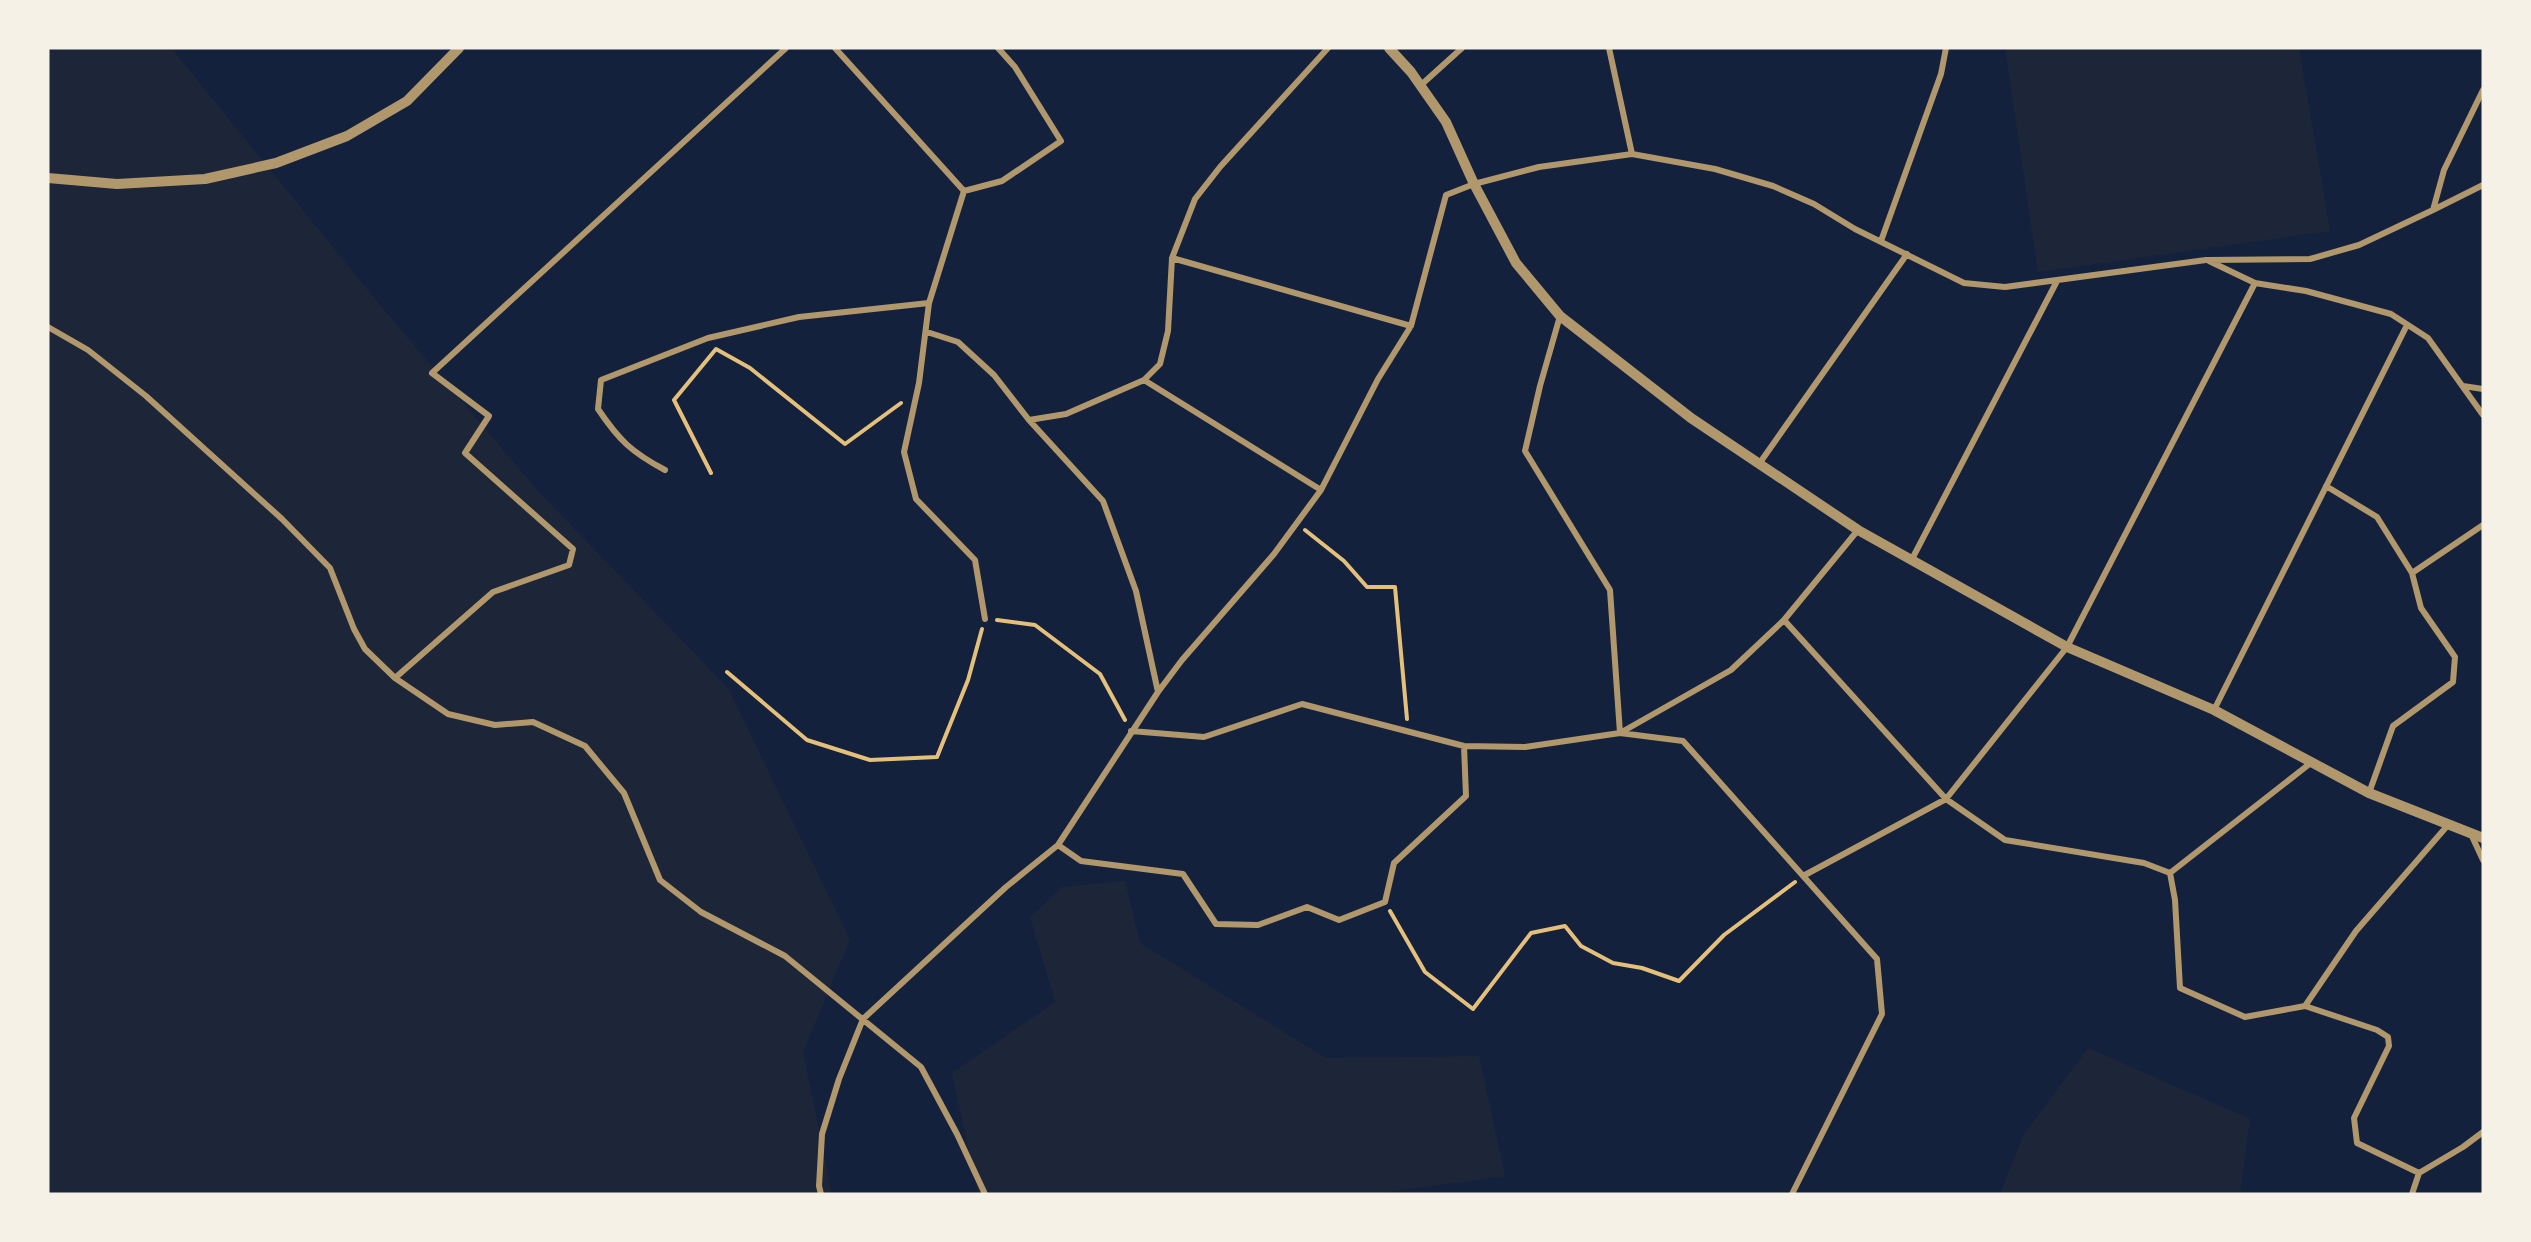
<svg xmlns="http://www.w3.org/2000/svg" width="2531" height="1242" viewBox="0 0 2531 1242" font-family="'Public Sans',sans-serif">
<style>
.green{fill:#1d2539}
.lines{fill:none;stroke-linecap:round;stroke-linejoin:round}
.path{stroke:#e5c07b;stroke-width:4}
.minor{stroke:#b1986c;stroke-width:6}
.tertiary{stroke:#b1986c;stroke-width:10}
</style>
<rect width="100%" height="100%" fill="#14213d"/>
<path class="green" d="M48,48H171L380,305L539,492L728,688L850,940L803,1052L832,1194H48Z
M2005,48H2299L2330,231L2038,272Z
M1125,881L1140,943L1326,1058L1479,1056L1505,1176L1374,1194H978L952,1073L1055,1002L1030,917L1062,887Z
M2088,1048L2250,1119L2240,1194H2000L2024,1134Z"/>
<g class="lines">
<path class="path" d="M711,473L674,400L716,349L750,368L845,444L901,403
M1305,530L1344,561L1367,587H1395L1407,719
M997,620L1035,625L1100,674L1125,720
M727,672L807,740L870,760L937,757L968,680L982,629
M1390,911L1425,972L1473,1009L1531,933L1565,926L1581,946L1613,963L1642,968L1679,981L1724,935L1795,882"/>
<path class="minor" d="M835,48L964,191
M1609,48L1632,154
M1421,85L1462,48
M964,191L929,303L919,383L904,452L916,499L975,560L985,619
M964,191L1002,181L1061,141L1015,67L998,48
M2433,210L2483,185
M1881,241L1941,74L1946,48
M1172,258L1411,326
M2209,261L2255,283L2306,291L2391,314L2428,338L2483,415
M1560,316L1540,386L1525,451L1610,590L1620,733
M48,327L88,350L146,396L282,519L330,568L354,629L365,649L395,678L448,714L495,725L533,722L585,746L624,793L660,880L701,912L785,956L921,1067L957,1134L985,1194
M927,332L958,342L994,375L1029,420L1103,501L1136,591L1158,692
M1144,380L1321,490
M2463,386L2483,389
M1029,420L1066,414L1144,380L1160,364L1168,331L1172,258L1195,199L1220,167L1328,48
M1759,464L1907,254
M665,470C631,452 619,440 598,409L601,380L708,338L799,317L929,303
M2326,486L2377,517L2412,573L2421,608L2455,657L2453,682L2393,726L2369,793
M1858,530L1784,620L1946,799L2005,840L2144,863L2170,873L2175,900L2180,988L2245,1017L2305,1006L2356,931L2448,825
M1911,561L2057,281
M2412,573L2483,525
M395,678L493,592L569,565L573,549L465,453L489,416L432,373L786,48
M2214,710L2407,325
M1131,731L1204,737L1302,704L1464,746L1525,747L1620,733L1683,741L1877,959L1882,1014L1792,1194
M1620,733L1731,670L1784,620
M2471,834L2483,860
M1058,845L1081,861L1183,874L1216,924L1258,925L1307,907L1339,920L1385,902L1394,863L1466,796L1464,746
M2170,873L2312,762
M1803,876L1946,799L2067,647L2255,283
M2305,1006L2377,1030L2388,1037L2389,1046L2354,1118L2357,1143L2419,1173
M821,1194L819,1186L822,1134L839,1079L863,1019L1006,887L1058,845L1158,692L1182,660L1274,554L1321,490L1378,379L1411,326L1446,195L1474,184L1539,167L1632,154L1715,169L1773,186L1814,204L1855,229L1964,283L2005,287L2206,260L2310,259L2359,245L2433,210L2444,170L2483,90
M2412,1194L2419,1173L2463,1147L2483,1132"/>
<path class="tertiary" d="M1389,48L1411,72L1446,122L1474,184L1516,263L1560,316L1691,418L1858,530L2067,647L2214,710L2369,793L2483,838
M48,178L117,184L205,179L276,163L347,136L407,101L459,48"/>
</g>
<rect width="2531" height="1242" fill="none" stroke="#f6f1e7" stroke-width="99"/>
</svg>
